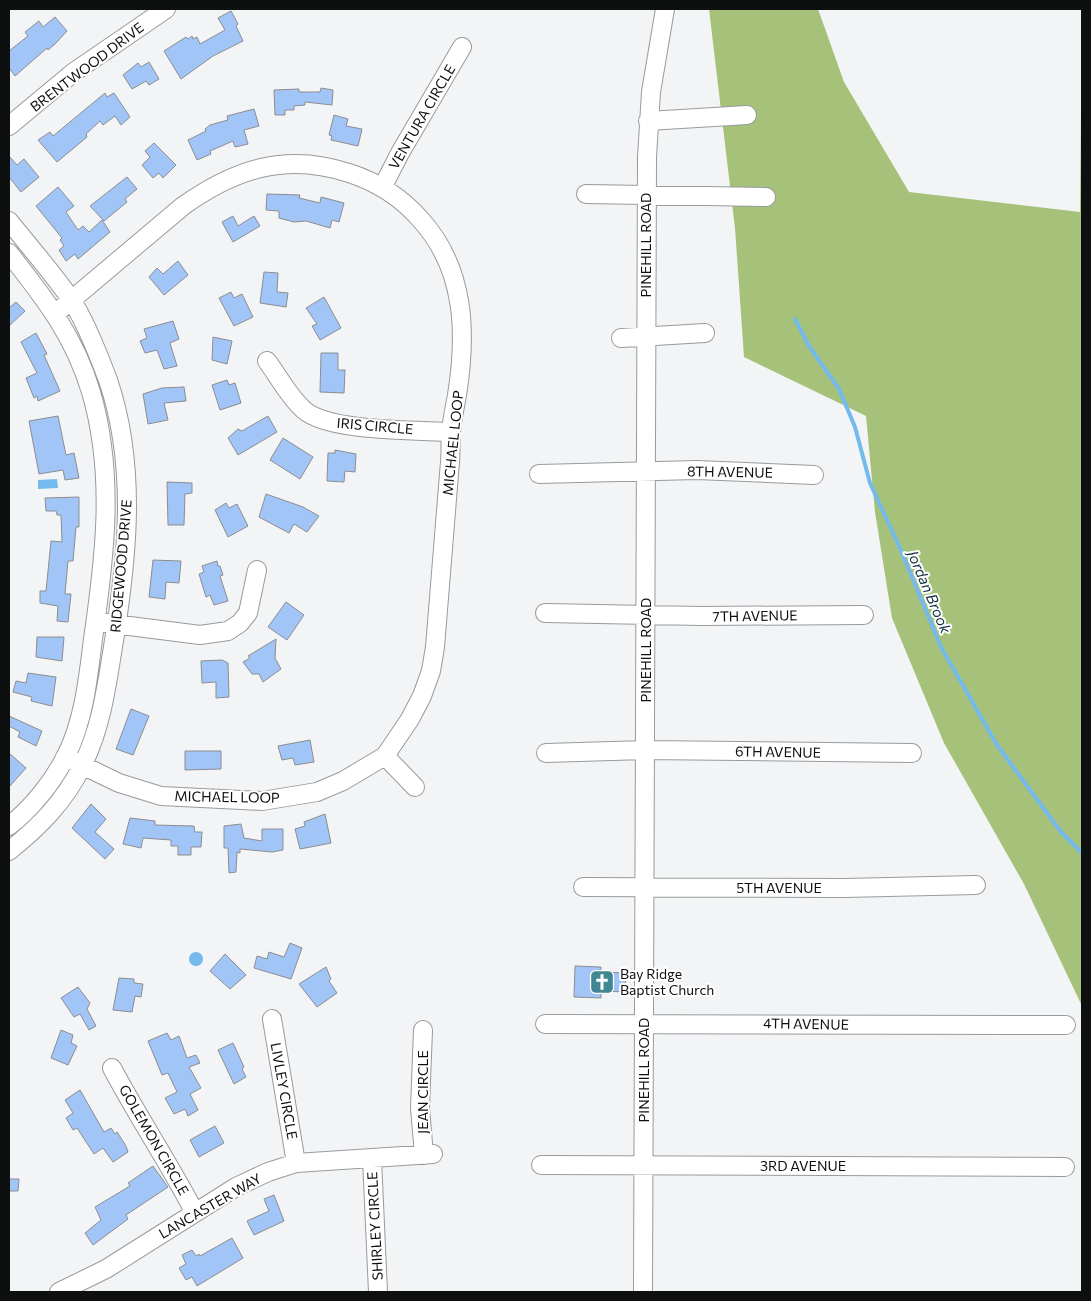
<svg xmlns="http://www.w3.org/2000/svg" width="1091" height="1301" viewBox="0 0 1091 1301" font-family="Commissioner,sans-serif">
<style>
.forest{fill:#a6c179}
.water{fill:#75baec}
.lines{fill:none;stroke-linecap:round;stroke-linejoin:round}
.stream{stroke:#75baec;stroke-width:4}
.building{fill:#a2c5f7;stroke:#8c8d8f}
.minor-casing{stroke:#989a9c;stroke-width:20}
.minor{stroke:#fff;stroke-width:18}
.labels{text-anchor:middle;stroke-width:4;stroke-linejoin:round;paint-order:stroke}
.street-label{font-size:14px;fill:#0e0f0f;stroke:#fff}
.poi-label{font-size:14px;fill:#0e0f0f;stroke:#fff;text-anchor:start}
.water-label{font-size:15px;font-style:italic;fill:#0f2e42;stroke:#fff}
</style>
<rect width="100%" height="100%" fill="#f2f4f6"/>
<path class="forest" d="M709,9H818L844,82L909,192L1080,212L1082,9V1006L1024,884L944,743L892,618L875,512L866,416L744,357L735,228Z"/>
<path class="water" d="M57,479L58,488L38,489V480Z
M189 959a7 7 0 1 1 14 0a7 7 0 1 1-14 0Z"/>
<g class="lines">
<path class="stream" d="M795,319L809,346L839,389L855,427L870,483L899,546L941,647L997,745L1061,832L1082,853"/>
</g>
<path class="building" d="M231,11L238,24L236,26L243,41L213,56L181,79L164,51L186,37L188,39L192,36L193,39L197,37L200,44L225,30L218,18Z
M55,17L67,31L55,44L48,50L47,48L15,76L9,68V51L28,36L25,32L39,21L43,27Z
M149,62L159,79L149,85L146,81L132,89L123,75L138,63L141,67Z
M321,88L333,90L332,105L305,102V105L294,106V110H285V115H275L274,90L299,89V92H320Z
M105,93L107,97L114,93L130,117L121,125L115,116L103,125L100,121L86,134L87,137L57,162L38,140L50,132L53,136Z
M254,109L259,126L244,130L248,144L235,147L233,141L210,151L211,154L197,160L188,140L206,131L205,129L210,125L228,120L227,116Z
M334,115L348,119L346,126L362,129L358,146L331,140L332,136L329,135Z
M154,143L176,165L163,178L159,173L153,178L142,165L150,157L145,151Z
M9,156L17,165L24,159L39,177L21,192L9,177Z
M127,177L137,189L125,199L127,202L104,221L90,206Z
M58,187L74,206L66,212L78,230L83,226L89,232L102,220L110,232L78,259L75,254L66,261L59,250L64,246L60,240L62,238L36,206Z
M267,194L300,195L299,198L320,203L321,197L344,203L339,222L332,220L330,228L306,221L294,222L279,218V211L266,210Z
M233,216L238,226L254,216L260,226L233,242L222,222Z
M178,261L188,275L164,295L149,277L157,268L163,274Z
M264,272L278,273L277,292L288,293L286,307L260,303Z
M231,292L234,298L242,294L253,317L234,326L219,298Z
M324,297L341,328L320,340L312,326L317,324L306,308Z
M16,302L25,311L9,326V308Z
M173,321L179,339L170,343L177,366L164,369L157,350L145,353L140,341L147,338L144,329Z
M36,333L47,354L44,355L60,391L38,401L37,396L34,398L26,378L37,373L21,342Z
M213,337L232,341L227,364L212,360Z
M321,353H338V370H345L344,393L320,392Z
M227,380L229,385L235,383L241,403L220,410L212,385Z
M184,387L186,401L164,403L168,420L148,424L143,394L162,388Z
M58,416L66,455L74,453L79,478L65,480L63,470L39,474L29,421Z
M268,416L277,432L238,455L228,438L238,429L242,431Z
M283,438L313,457L300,479L270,460Z
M335,450L356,454L355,472L345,471L344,482L327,481L328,453H335Z
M167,482L192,483V493L185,494L184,525H168Z
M266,494L303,507L319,516L307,532L294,524L289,533L259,517Z
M79,497V527H76L73,561H68L65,594H71L68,622L57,621L58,606L40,603V591H46L51,541L62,542L61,515H57L56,511H46L45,498Z
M226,503L229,508L237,504L248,526L228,537L215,510Z
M153,560L181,561L179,583L166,582L165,599L149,597Z
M217,561L218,566H220L223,575L220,576L228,601L214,605L210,595L206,597L199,574L204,572L202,566Z
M286,602L304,615L287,640L268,627Z
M37,637H64L62,661L36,657Z
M276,639L275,658L281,669L263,682L259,674H252L243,662L250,658L248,656Z
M222,660L228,663L229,697L216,698V682L202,683L201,661Z
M28,673L56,677L52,706L31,701L32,697L13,692L16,681L26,683Z
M131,709L149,716L133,755L116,749Z
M9,716L42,731L36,746L18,737L20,732L9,726Z
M310,740L314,762L295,765L293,758L282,760L278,746Z
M185,751H221V769L185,770Z
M9,753L26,768L9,787Z
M91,804L106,819L95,832L114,849L105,859L72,828Z
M325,814L331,843L300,849L295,829L305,826L304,822Z
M130,818L155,821V825L194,826L195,832H202L201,847H191V855H178V846H171V840L143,838L141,848L123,844Z
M241,824L244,838L262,841V829H283V850L272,852L240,849V853L237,852L236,872L229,873L228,848H224V826Z
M290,943L302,948L291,979L254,968L257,956L267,959L269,952L284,957Z
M225,954L246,975L230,989L210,971Z
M575,966L601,967V972L626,973L625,992L601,991V998L574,997Z
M326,967L331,979L329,981L337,993L317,1007L299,984Z
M119,978L134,979V983L143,984L141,997L135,996L132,1012L113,1010Z
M78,987L90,1003L87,1009L96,1026L89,1030L80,1014L74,1017L61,998Z
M61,1030L73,1035L71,1043L77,1046L68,1065L51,1058Z
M167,1033L171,1040L179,1036L187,1058L196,1055L200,1063L189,1067L201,1088L190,1094L198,1110L188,1116L185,1109L174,1114L165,1098L177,1092L168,1073L162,1075L148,1041Z
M233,1043L244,1067L242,1069L246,1077L234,1084L218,1050Z
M80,1090L104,1132L111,1128L115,1134L117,1132L126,1146L128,1152L113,1162L103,1148L94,1154L77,1128L73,1130L66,1118L73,1113L65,1100Z
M215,1126L224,1143L199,1157L190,1140Z
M153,1166L168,1187L126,1215L128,1219L93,1245L85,1233L101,1220L95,1207L130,1186L128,1183Z
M9,1179H19L18,1191H9Z
M274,1195L284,1221L254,1235L247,1221L269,1211L264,1199Z
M232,1238L243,1258L197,1286L192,1277L186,1280L179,1268L186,1264L182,1255L192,1250L196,1256L199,1254L200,1256Z"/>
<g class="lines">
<defs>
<path id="minor" d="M648,121L747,115
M9,126L74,72L166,9
M382,188L400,153L462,47
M586,194L766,197
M9,221C29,246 51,271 70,298C84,318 99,356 108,380C138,468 127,563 112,653C106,691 100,731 82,766C65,801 39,827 9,851
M9,253C45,299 74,335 91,392C115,474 105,556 93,639C88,679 84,720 66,756C53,782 31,809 9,826
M56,313L183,206C235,169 286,152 349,173C377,182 402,198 421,220C465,269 467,332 457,395C455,407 452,419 451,432C450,442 451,452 450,462C445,524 440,585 435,647L431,671L422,696L410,719L385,756L343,781L317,792L262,801L161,796L119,783L65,757
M621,338L705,333
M267,361C279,377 289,397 304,410C329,432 416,430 451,432
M539,474L697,470L814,475
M545,613L702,616L864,615
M106,623L200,635L228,631L240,623L248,613L257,570
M546,753L645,750L912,753
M385,756L415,787
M583,887L844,888L976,885
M272,1019L296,1163
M545,1024L1066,1025
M423,1030L420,1108L424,1155
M112,1068C138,1117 169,1163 195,1213
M372,1159L378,1292
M541,1165L1065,1167
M59,1292L106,1269L236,1187L268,1172L296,1163L433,1154
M643,1292L647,157L651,92L665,9"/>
</defs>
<use href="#minor" class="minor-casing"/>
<use href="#minor" class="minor"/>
</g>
<defs>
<symbol id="church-square" viewBox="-11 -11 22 22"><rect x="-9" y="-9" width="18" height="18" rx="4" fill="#408791" stroke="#fff"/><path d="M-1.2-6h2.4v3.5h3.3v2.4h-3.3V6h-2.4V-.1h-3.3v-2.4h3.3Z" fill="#fff"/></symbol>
</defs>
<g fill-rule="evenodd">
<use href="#church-square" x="588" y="968" width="28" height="28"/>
</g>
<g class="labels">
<g class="street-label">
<text transform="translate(87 67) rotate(-37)" y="5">BRENTWOOD DRIVE</text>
<text transform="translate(422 117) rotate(-60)" y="5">VENTURA CIRCLE</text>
<text transform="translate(646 245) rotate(-90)" y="5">PINEHILL ROAD</text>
<text transform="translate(375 426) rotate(5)" y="5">IRIS CIRCLE</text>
<text transform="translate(453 443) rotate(-84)" y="5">MICHAEL LOOP</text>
<text transform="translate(730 472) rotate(1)" y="5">8TH AVENUE</text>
<text transform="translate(121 566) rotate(-85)" y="5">RIDGEWOOD DRIVE</text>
<text transform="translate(755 616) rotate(-1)" y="5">7TH AVENUE</text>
<text transform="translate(646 650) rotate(-90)" y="5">PINEHILL ROAD</text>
<text transform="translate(778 752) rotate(1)" y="5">6TH AVENUE</text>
<text transform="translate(227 797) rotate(1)" y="5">MICHAEL LOOP</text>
<text x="779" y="893">5TH AVENUE</text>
<text transform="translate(806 1024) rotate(1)" y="5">4TH AVENUE</text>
<text transform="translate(644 1070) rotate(-90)" y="5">PINEHILL ROAD</text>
<text transform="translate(284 1091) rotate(80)" y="5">LIVLEY CIRCLE</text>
<text transform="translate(423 1092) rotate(-90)" y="5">JEAN CIRCLE</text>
<text transform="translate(154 1140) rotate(60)" y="5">GOLEMON CIRCLE</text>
<text x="803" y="1171">3RD AVENUE</text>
<text transform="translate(210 1206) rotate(-30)" y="5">LANCASTER WAY</text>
<text transform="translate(375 1226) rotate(-93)" y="5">SHIRLEY CIRCLE</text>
</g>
<g class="poi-label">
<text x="620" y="979">Bay Ridge<tspan x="620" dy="16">Baptist Church</tspan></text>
</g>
<g class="water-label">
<text transform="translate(929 592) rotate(67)" y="5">Jordan Brook</text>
</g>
</g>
<rect width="1091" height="1301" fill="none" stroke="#0e0f0f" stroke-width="20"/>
</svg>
